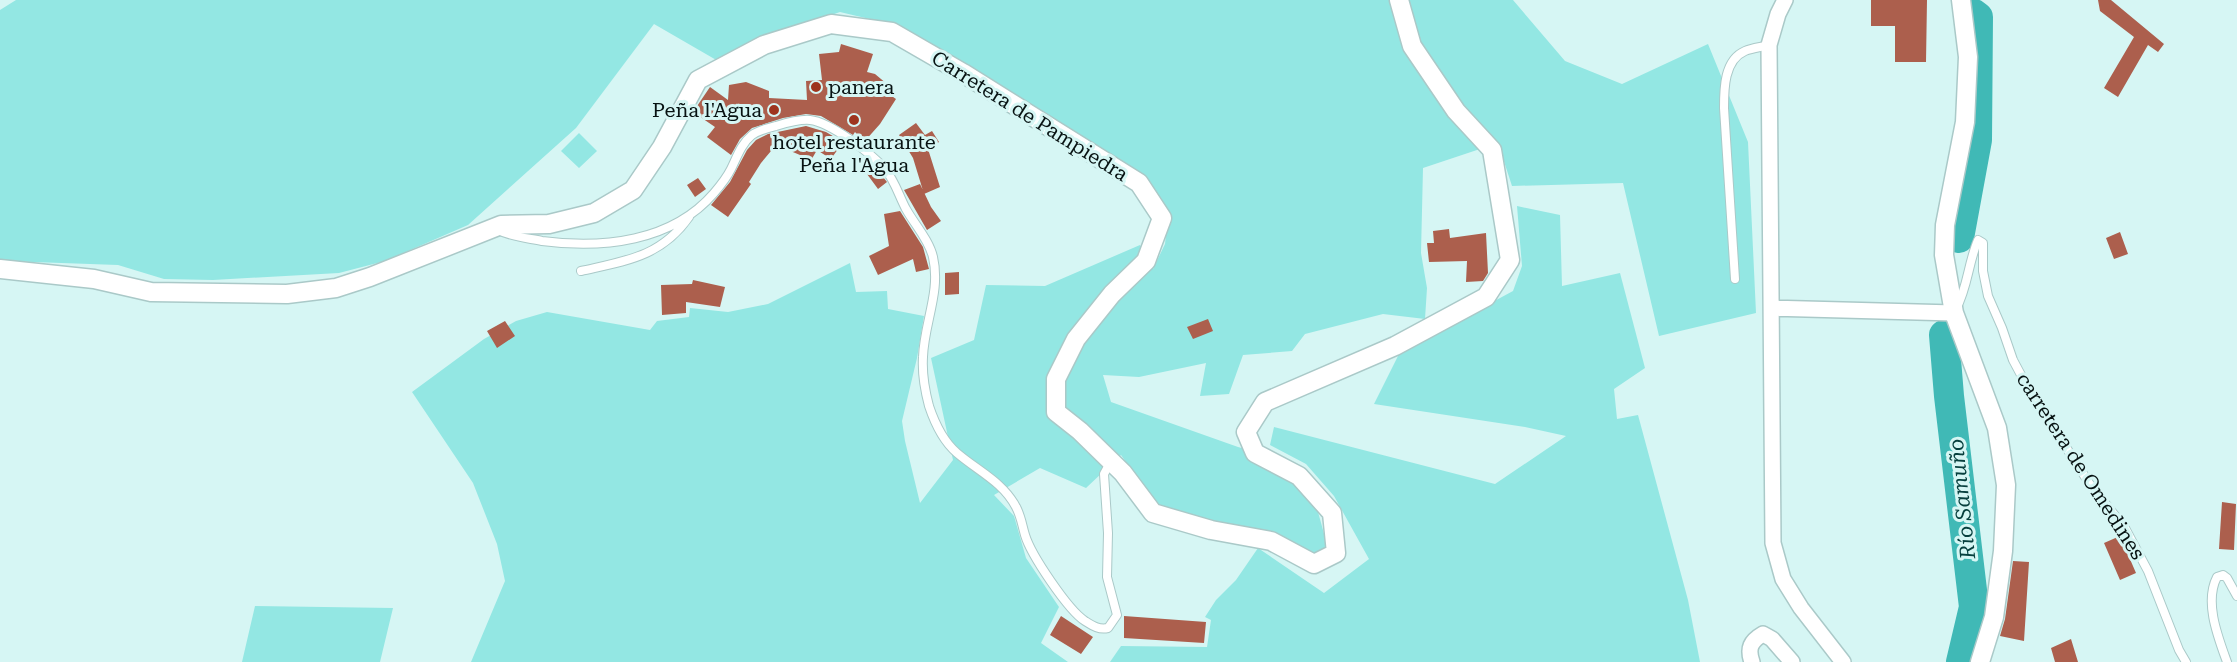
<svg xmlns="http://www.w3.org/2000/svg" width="2237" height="662" viewBox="0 0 2237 662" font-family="'Roboto Serif',serif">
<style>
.green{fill:#93e7e3}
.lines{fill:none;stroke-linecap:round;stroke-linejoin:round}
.river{stroke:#40b9b6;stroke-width:30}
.building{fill:#ac5f4d}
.service-casing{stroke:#aac9c8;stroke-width:10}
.minor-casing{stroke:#aac9c8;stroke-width:18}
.tertiary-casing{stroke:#aac9c8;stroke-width:21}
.service{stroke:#fff;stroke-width:8}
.minor{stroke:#fff;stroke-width:15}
.tertiary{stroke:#fff;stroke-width:18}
.poi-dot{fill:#9e351e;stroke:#d6f6f4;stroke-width:2}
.labels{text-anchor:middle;stroke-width:6;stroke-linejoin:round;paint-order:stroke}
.poi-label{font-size:20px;fill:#071212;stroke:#d6f6f4;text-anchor:start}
.street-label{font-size:20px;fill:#071212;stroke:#d6f6f4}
.water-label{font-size:21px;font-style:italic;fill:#07403e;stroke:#d6f6f4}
</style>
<rect width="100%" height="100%" fill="#d6f6f4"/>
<path class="green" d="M16,0H1513L1565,61L1622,84L1708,44L1748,142L1756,313L1659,336L1623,183L1512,186L1498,143L1423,168L1421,253L1427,288L1425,319L1383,314L1305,334L1292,351L1243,355L1229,394L1200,396L1206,363L1139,377L1103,375L1111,402L1238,447L1282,459L1318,512L1328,548L1314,556L1273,536L1157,507L1121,455L1086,488L1040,468L994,495L1014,516L1026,558L1059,607L1041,643L1068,662H471L505,581L497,544L473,483L412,392L484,339L516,321L547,312L650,330L657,321L689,317L690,308L728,312L768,304L850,263L856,292L887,291L888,309L924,316L917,358L902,421L905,441L920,503L953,460L931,358L974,340L986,285L1045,286L1140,245L1153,269L1165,244L1168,216L1155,189L1140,174L1034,111L959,60L895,25L840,12L761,39L718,61L654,24L576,128L468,225L385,261L339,273L213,280L164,279L118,265L5,261L0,260V10Z
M579,133L597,151L579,168L561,151Z
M1517,206L1560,215L1562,286L1620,273L1645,368L1614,389L1617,419L1638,415L1688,600L1700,662H1110L1121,646L1207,647L1211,620L1205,617L1216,600L1236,580L1258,548L1324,593L1369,559L1334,496L1306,464L1270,445L1274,427L1495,484L1566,436L1525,427L1374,404L1400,352L1513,291L1522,266Z
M255,606L393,608L380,662H242Z"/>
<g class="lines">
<path class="river" d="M1959,238L1977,140L1978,17L1974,14
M1944,335L1949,396L1974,607L1961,662"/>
</g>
<path class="building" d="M1871,0H1927L1926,62H1895V26H1871Z
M2098,0H2111L2164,44L2158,52L2148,45L2118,97L2104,88L2134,37L2100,11Z
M841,44L873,54L867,72L875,74L887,84L883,90L896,99L880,124L864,142L855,132L853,135L821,116L806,114L783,118L752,128L740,139L731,155L707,137L715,127L693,112L710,87L728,100L729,85L746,82L769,91V98L807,100L806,81L822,80L819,54L839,52Z
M916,123L925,135L932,131L939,142L928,149L940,187L924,194L913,158L899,135Z
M806,126L826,132L843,142L831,159L817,150L810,162L798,157L800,155L776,145L761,163L749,182L751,184L728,217L711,205L730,182L747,150L756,140L768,134Z
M875,167L887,182L878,189L867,174Z
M698,178L706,189L695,197L687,185Z
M920,184L931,207L941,221L927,230L904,190Z
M900,211L923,247L929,269L916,272L913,259L878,275L869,256L889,246L884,214Z
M1449,229L1450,238L1486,233L1488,273L1483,281L1466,282L1467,261L1429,262L1427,243H1434L1433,231Z
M2120,232L2128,254L2114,259L2106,238Z
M959,272V294L945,295V273Z
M693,280L725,287L720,307L686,302V313L662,315L661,285L692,284Z
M1208,319L1213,331L1193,339L1187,327Z
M505,321L515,336L497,348L487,331Z
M2222,502L2236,504L2234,550L2219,549Z
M2120,536L2136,573L2120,580L2104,543Z
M2013,561L2029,562L2024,641L2000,636L2005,619Z
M1061,616L1093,637L1081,654L1050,635Z
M1124,616L1206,622L1204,643L1124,638Z
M2071,639L2078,662H2055L2051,648Z"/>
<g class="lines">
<defs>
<path id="service" d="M498,230C512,237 527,238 542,241C602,249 672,242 714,193C720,186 727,177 731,169C737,157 741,144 752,135C759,130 768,128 776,126C786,123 800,119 810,120C830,122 872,154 885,169C895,181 899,196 906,209C915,225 929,240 933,257C941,292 924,323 923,357C922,373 925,391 929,406C935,424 943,441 957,453C978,471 1003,482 1016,507C1021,516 1022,525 1025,535C1031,555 1068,610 1085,621C1093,626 1099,630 1108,628L1117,615L1107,577L1108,533L1104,474L1110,463
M581,271C625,261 661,257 689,217
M1735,279L1724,108C1724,89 1724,60 1745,51C1752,48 1762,47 1769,45
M1956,309C1968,287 1968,263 1978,240L1983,243V271L1988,296L2002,328L2013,360L2028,388L2089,483L2125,528L2148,571L2179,650L2186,662
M2227,662C2218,637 2204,602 2217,577L2223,575L2227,578L2237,596"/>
<path id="minor" d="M1785,0L1778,14L1769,45L1773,543L1783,579L1801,608L1843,662
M1772,308L1954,313
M1752,662C1747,648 1751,641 1763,634L1772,639L1792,662"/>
<path id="tertiary" d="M1961,0L1968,57L1965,122L1945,225L1944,255L1954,313L1997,428L2006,485L2003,551L1994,617L1980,662
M0,269L94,279L151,292L287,294L336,288L370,277L501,225L549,224L594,213L633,190L662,147L698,80L764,45L831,24L892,32L963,73L1139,183L1162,218L1146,261L1112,294L1076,339L1056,379V412L1080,431L1123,473L1153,513L1211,530L1271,541L1314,564L1336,553L1332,513L1299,476L1255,453L1246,432L1265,402L1395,346L1486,297L1510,260L1492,150L1456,111L1412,46L1399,0"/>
</defs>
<use href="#service" class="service-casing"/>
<use href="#minor" class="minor-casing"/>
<use href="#tertiary" class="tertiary-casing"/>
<use href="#service" class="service"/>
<use href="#minor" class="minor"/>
<use href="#tertiary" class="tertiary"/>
</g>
<g class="poi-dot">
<circle cx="816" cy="87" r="6"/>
<circle cx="774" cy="110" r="6"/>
<circle cx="854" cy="120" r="6"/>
</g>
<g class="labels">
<g class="poi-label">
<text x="828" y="94">panera</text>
<text x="762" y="117" text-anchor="end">Peña l'Agua</text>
<text x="854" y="149" text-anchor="middle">hotel restaurante<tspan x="854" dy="23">Peña l'Agua</tspan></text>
</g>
<g class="street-label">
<text transform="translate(1030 116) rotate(32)" y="7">Carretera de Pampiedra</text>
<text transform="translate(2081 466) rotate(57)" y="7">carretera de Omedines</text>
</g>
<g class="water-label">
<text transform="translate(1962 499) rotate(-96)" y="7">Río Samuño</text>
</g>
</g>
</svg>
